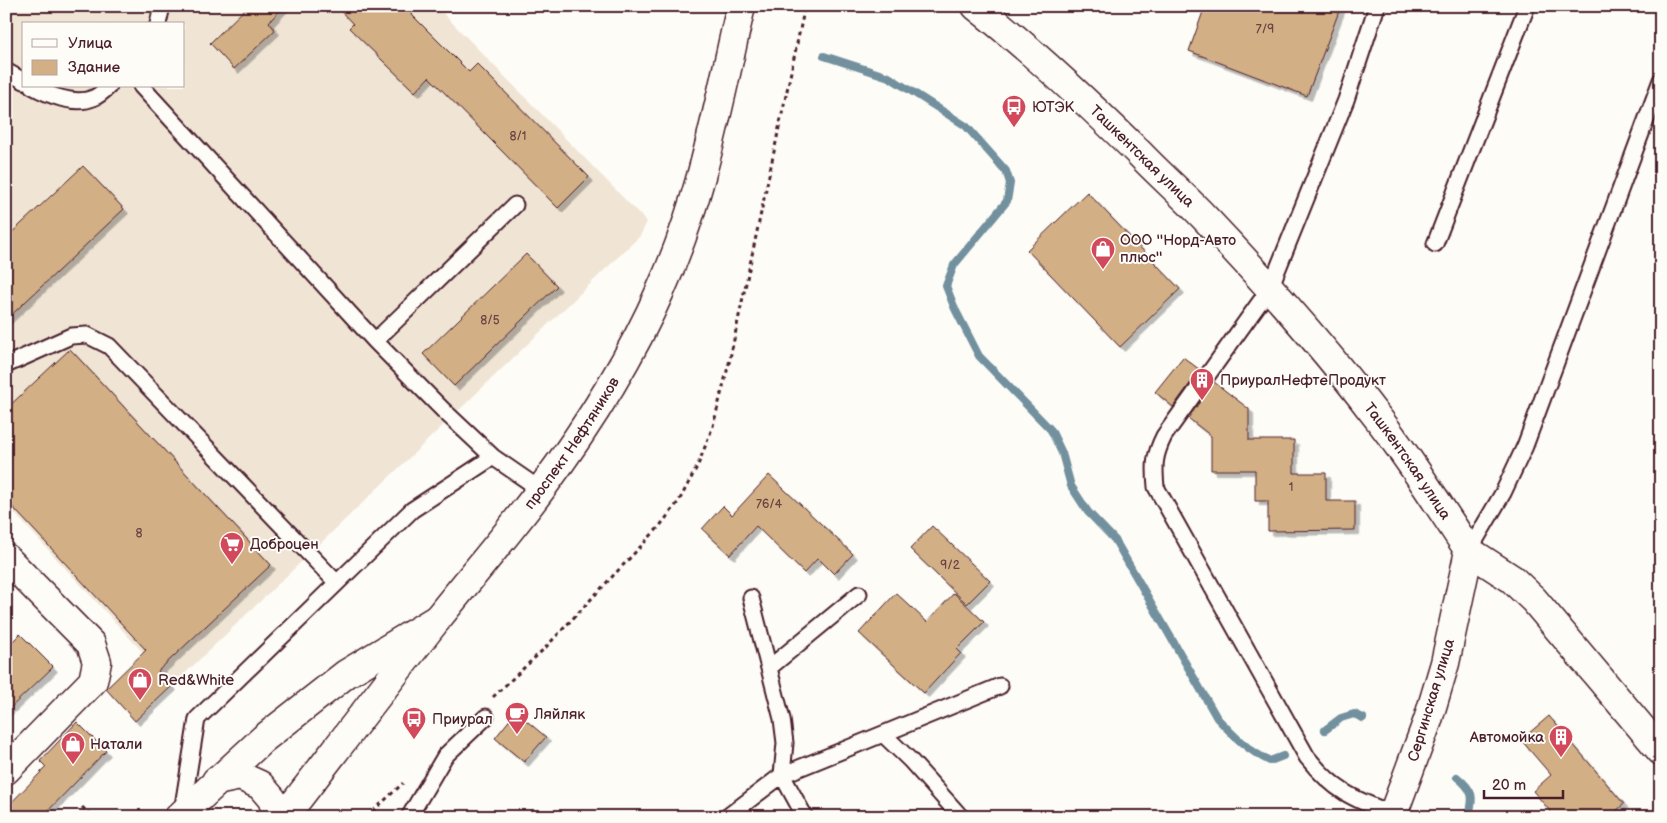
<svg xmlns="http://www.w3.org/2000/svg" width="1667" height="823" viewBox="0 0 1667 823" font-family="'Balsamiq Sans',sans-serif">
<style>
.built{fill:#f0e5d5;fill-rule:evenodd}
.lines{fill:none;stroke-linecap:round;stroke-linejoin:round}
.stream{stroke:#72909d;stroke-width:8}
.building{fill:#d2af85;stroke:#4a1f2b;filter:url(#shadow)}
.service-casing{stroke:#4a1f2b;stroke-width:19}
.minor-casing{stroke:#4a1f2b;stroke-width:31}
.tertiary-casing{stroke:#4a1f2b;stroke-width:31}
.secondary-casing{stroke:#4a1f2b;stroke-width:31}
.path{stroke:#4a1f2b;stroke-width:3;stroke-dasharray:4 4;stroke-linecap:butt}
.service{stroke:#fdfcf7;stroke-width:15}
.minor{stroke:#fdfcf7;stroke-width:28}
.tertiary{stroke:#fdfcf7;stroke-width:28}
.secondary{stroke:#fdfcf7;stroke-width:28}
.labels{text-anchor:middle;stroke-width:4;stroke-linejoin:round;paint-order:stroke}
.number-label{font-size:12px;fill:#6c4342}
.poi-label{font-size:15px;fill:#4a1f2b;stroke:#fdfcf7;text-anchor:start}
.street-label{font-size:15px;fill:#4a1f2b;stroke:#fdfcf7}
</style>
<defs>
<filter id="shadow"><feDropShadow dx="4.5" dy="4.5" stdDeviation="0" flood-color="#0004"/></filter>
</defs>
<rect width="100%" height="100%" fill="#fdfcf7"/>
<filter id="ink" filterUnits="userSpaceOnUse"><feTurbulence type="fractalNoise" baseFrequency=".02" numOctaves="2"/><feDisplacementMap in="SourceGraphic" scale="10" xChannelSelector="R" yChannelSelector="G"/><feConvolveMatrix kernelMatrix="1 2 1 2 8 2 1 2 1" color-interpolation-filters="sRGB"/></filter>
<g filter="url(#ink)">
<path class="built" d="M6,6H436L647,222L640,236L173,685L6,504ZM24,24H184V86H24Z"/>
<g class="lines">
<path class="stream" d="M824,56L889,77L966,126L1006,171L1010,183L1007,201L954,265L946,286L955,309L979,356L1051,430L1062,453L1071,486L1088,512L1115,540L1217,718C1233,735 1248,751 1270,761L1283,756
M1325,730L1341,718L1354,714L1363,718
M1457,777C1473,790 1475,797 1468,817"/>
</g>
<path class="building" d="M248,6H284L269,22L275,30L234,69L210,43Z
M336,6H403L469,72L477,64L589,177L558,208L429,77L415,92L349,28L353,24Z
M1205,6H1341L1307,96L1189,51Z
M83,166L124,209L6,320V238Z
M1087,192L1180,289L1120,347L1027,250Z
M526,254L557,286L454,386L423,354Z
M70,349L271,565L158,671L172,686L135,721L106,689L146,650L6,500V409Z
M1183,357L1200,370L1173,407L1155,392Z
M1214,382L1249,409V440H1294V473H1326V501H1355V530L1268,531V501H1255V470H1211V436L1188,418Z
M769,475L853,554L834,574L818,558L804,573L756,526L730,555L702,529L723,506L732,515Z
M932,526L990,581L967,604L910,549Z
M896,593L927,622L954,593L984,622L957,649L961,653L924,693L859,633Z
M20,634L53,667L6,712V648Z
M516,712L546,737L524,762L495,738Z
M1549,716L1624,804L1609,817H1555L1533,791L1551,775L1521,740Z
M77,722L106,751L42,817H6V808L46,767L40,761Z"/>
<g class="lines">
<defs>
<path id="service" d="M1377,6L1346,100L1270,288L1164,436C1154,456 1154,465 1156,487L1307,757C1334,791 1353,799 1393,814
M158,24L162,6
M6,71L24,81
M32,86C48,95 76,106 93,98C99,96 105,90 109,86
M141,86L375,341L443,410L493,457L541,490
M1435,244L1527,6
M375,341L515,205
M6,365L71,336L87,335L109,346L337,583
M1469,551L1503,493L1525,446L1661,80
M751,598L782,719L785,743L782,775L883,734L910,760L961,817
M769,668L859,594
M883,734L1000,686
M182,812L197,719L412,510L493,457
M409,817L445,756L486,717
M727,817L782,775L805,817"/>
<path id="minor" d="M1469,551L1512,579L1534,600L1661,751
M6,558L91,644L97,662L93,681L6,770"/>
<path id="tertiary" d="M216,781L240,776L260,785L272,799L278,817
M179,817L263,739L346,674L437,619"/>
<g id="secondary">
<path id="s1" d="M976,6C1034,52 1087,102 1139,153C1160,175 1183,195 1204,217C1262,278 1319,341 1370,408C1406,453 1437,503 1469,551L1445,663L1428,720L1392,817"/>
<path id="s2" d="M284,817C335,751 386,684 438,618C472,575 509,533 542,488C588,426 630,360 661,289C702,199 719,102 741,6"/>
</g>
</defs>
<use href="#service" class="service-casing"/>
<use href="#minor" class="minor-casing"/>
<use href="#tertiary" class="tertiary-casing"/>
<use href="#secondary" class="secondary-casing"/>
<path class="path" d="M493,697L546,647L659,527L679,501L698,465L713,426L729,363L805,6
M82,807L93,817
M367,817L403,783"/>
<use href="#service" class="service"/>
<use href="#minor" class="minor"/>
<use href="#tertiary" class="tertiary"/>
<use href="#secondary" class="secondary"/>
</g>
</g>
<defs>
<symbol id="bus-pin" viewBox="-11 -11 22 30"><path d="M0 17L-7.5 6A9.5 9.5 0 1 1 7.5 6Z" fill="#d1495b" stroke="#fdfcf7"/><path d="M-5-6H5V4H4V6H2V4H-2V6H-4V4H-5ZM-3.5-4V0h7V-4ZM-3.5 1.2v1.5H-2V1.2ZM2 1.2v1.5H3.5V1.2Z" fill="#fff"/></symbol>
<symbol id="shop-pin" viewBox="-11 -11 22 30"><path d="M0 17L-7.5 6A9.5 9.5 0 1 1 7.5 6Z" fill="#d1495b" stroke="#fdfcf7"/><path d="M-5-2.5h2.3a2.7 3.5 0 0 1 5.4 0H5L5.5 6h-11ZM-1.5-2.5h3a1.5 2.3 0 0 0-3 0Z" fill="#fff"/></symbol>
<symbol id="building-pin" viewBox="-11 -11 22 30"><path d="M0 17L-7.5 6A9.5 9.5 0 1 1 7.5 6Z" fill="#d1495b" stroke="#fdfcf7"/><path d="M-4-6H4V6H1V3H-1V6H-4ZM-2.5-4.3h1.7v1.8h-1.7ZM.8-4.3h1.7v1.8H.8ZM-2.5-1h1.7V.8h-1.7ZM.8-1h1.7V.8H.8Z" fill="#fff"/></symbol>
<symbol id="supermarket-pin" viewBox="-11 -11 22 30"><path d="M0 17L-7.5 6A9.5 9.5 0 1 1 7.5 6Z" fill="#d1495b" stroke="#fdfcf7"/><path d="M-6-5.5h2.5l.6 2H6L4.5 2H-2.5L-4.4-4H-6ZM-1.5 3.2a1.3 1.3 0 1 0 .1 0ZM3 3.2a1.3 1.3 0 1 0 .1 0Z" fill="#fff"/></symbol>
<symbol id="cafe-pin" viewBox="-11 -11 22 30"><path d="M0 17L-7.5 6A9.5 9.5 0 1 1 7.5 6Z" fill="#d1495b" stroke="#fdfcf7"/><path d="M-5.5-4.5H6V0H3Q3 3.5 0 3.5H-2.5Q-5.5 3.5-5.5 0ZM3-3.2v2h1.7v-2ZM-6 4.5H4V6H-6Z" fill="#fff"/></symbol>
</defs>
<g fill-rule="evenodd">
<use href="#bus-pin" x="1000" y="93" width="28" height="38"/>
<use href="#shop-pin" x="1089" y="235" width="28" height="38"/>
<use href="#building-pin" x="1188" y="366" width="28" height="38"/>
<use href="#supermarket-pin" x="218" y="530" width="28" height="38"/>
<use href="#shop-pin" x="126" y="666" width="28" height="38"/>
<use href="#cafe-pin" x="503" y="700" width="28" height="38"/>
<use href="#bus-pin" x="400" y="705" width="28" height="38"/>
<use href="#building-pin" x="1547" y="723" width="28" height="38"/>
<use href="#shop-pin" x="59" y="730" width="28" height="38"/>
</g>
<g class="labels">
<g class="number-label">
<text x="1265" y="33">7/9</text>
<text x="518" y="140">8/1</text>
<text x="490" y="324">8/5</text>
<text x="1291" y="491">1</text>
<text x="769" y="508">76/4</text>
<text x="139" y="537">8</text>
<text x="950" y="569">9/2</text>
</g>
<g class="poi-label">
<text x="1032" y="112">ЮТЭК</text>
<text x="1120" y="245">ООО ''Норд-Авто<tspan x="1120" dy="17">плюс''</tspan></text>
<text x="1220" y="385">ПриуралНефтеПродукт</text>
<text x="250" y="549">Доброцен</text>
<text x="158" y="685">Red&amp;White</text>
<text x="534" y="719">Ляйляк</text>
<text x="432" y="724">Приурал</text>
<text x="1544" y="742" text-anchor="end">Автомойка</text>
<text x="90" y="749">Натали</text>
</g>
<g class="street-label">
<text dy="5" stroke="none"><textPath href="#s1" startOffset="224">Ташкентская улица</textPath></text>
<text dy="5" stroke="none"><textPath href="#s2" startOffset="472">проспект Нефтяников</textPath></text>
<text dy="5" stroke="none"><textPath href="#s1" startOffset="629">Ташкентская улица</textPath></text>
<text transform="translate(1431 700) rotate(-73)" y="5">Сергинская улица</text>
</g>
</g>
<rect width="1667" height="823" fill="none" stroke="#fdfcf7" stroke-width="25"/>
<rect x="12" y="12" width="1642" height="798" fill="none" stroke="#4a1f2b" stroke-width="2" filter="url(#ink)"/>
<rect x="22" y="22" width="162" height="65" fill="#fdfcf7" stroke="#b5a4a5"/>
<rect x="32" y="39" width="25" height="8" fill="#fdfcf7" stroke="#b5a4a5"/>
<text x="68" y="48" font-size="15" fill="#4a1f2b">Улица</text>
<rect x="32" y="60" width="25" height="15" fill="#d2af85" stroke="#b5a4a5"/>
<text x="68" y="72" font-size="15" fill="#4a1f2b">Здание</text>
<path d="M1484 790v8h79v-8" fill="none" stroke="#4a1f2b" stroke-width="2.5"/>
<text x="1492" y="790" font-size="15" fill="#4a1f2b" stroke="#fdfcf7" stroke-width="4" paint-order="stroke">20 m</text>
</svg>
